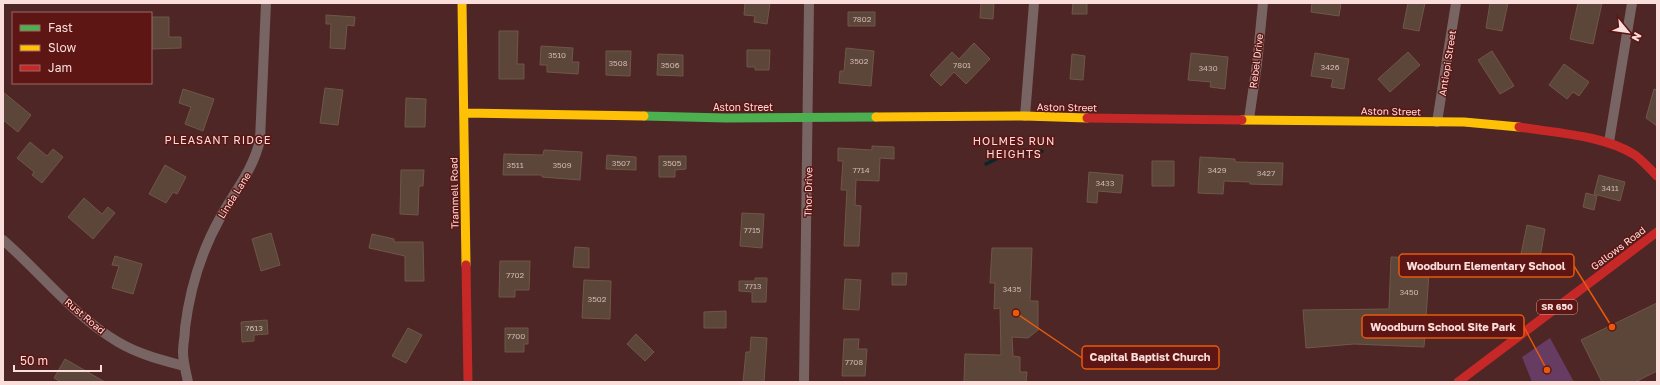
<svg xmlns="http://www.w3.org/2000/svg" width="1660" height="385" viewBox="0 0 1660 385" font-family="'Golos Text',sans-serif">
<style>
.green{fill:#673c62}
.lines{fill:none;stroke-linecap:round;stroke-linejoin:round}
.stream{stroke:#09272a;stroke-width:3.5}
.building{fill:#5c463a;stroke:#6f5748}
.street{stroke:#786463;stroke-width:10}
.fast{stroke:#4caf50;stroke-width:9}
.slow{stroke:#ffc107;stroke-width:9}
.jam{stroke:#c62828;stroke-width:9}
.labels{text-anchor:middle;stroke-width:3;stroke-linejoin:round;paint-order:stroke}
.number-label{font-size:8px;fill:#d2b8b3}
.shield{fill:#5e1614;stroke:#cba29f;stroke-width:1}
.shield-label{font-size:9px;font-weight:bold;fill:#fadedb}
.street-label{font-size:10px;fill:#fadedb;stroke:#5e1614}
.neighbourhood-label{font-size:11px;letter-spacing:1px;fill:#fadedb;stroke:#5e1614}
.leader{fill:none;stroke:#e8590c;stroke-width:1.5}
.callout-dot{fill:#e8590c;stroke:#5e1614;stroke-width:1.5}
.callout{fill:#5e1614;stroke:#e8590c;stroke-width:1.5}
.callout-label{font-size:11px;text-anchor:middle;font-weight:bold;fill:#fadedb}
</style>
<rect width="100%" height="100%" fill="#4d2625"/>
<path class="green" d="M1550,338L1574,382H1532L1522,357Z"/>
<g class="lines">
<path class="stream" d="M986,164L1002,156L1042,151"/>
</g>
<path class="building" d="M745,3H770L767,24L754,22L755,16L744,15Z
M981,3H994L993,19L980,18Z
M1073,3H1087V14H1072Z
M1312,3H1341L1339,16L1311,12Z
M1408,3H1425L1419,31L1403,28Z
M1490,3H1508L1502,31L1486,28Z
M1578,3H1602L1593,44L1570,39Z
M848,12H875V26H848Z
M326,15L355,17L354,26L347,25L345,49L330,48L331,24H326Z
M151,17H169V37H181V48L151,49Z
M499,31H518L517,64H524V79H499Z
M974,43L990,59L966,84L954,72L941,86L930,75L952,52L959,59Z
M541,46L573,48L572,62H579L578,74L547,72V65H540Z
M846,48L874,51L871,86L839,83L840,71H844Z
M747,50H770L769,70H755V67H747Z
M606,51H631L630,76L606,75Z
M1492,51L1514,86L1500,94L1478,60Z
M1408,52L1420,65L1390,92L1378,79Z
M1191,53L1228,57L1225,89L1210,87L1211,82L1188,80Z
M1315,53L1349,59L1344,89L1331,87L1333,79L1311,76Z
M658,54L683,55V76L657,75Z
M1072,54L1085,56L1083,80L1070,79Z
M1564,64L1589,82L1579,96L1573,92L1567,99L1549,85Z
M325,88L343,90L338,125L320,123Z
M183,89L214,99L203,131L185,124L191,107L179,103Z
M1654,89L1657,90V126L1646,118Z
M3,92L31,115L18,132L3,120Z
M406,98L426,99L425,127H405Z
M30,142L47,156L53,149L63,157L42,183L32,175L34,172L17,158Z
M872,146L894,147V159L880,158L879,181L856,180L855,205L861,206L859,246H844L847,190H841L843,161H838V148L872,150Z
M544,150L582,152L580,180L542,177V175H503L504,154L543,155Z
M607,155L636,157V170L606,169Z
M659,156H686V169L675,170V177H659Z
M1200,157L1235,159V162L1283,163L1282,185L1250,184V182L1224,181L1223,194L1198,193Z
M1152,161H1174V186H1152Z
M165,165L186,177L177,194L173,192L166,203L149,194Z
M401,170H424L423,186H419L418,215L400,214Z
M1089,172L1123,175L1121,193L1098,191L1097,203L1087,202Z
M1599,175L1625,182L1620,201L1594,194Z
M1586,193L1597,196L1594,210L1583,207Z
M84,198L102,214L108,207L115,213L93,239L68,217Z
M742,213L764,214L762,248L740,246Z
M1527,225L1545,229L1540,258L1521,254Z
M271,233L280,265L261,271L252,239Z
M372,234L394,239V242H423L424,281H405V256L369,248Z
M575,247L589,248V268L573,267Z
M992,248H1032L1030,301H1038V330L1028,338L1012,337L1013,356L1020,357V372H1027L1026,382H964L965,354L1001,355L1000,308L994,309L995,283H990Z
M115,256L142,264L133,294L112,288L119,266L112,265Z
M1391,257L1430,258L1424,347L1354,344L1306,348L1303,310L1389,309Z
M500,261H530L529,290H515V297H499Z
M892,273H907L906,285H892Z
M755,278H767L766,302H752V292L739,291V281H755Z
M845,279L861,280L859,310L843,309Z
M584,280L611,281L610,319L582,318Z
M1657,303V371L1635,382H1602L1581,340Z
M726,311V328H704V312Z
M267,320L268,334L254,335V341L242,342L241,322Z
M408,328L422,335L406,363L392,356Z
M505,328H528V344H524V352H505Z
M636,334L654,352L645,361L627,344Z
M751,337L767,338L764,382H743L746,352H750Z
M844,339H859L858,349H867L865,376H842Z
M65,359L105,382H61L54,378Z"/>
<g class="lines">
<path class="street" d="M1025,116L1034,3
M1249,119L1257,64L1263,3
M1437,122L1456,3
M1609,142L1632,3
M3,240C41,273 74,316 118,342C138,354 162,360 184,366
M188,382C186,372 183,362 183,352C183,344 185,336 185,328C190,288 201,252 220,218C235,191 253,170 260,140L266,3
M804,382L809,3"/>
<path class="fast" d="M644,116L726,118L876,117"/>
<path class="slow" d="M462,3L466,265
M464,113L644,116
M876,117L1025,116L1087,118
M1242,120L1464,122L1519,127"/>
<path class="jam" d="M1087,118L1242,120
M1519,127C1555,133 1604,135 1635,155C1643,161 1650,169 1657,176
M466,265L468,382
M1458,382L1657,232"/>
</g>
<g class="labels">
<g class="number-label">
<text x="862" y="22">7802</text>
<text x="557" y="58">3510</text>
<text x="859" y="64">3502</text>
<text x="618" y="66">3508</text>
<text x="670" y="68">3506</text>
<text x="962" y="68">7801</text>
<text x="1330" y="70">3426</text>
<text x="1208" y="71">3430</text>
<text x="621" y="166">3507</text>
<text x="672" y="166">3505</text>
<text x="515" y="168">3511</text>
<text x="562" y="168">3509</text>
<text x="861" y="173">7714</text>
<text x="1217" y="173">3429</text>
<text x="1266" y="176">3427</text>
<text x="1105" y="186">3433</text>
<text x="1610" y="191">3411</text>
<text x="752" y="233">7715</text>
<text x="515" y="278">7702</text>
<text x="753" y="289">7713</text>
<text x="1012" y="292">3435</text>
<text x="1409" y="295">3450</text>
<text x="597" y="302">3502</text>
<text x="254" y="331">7613</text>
<text x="516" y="339">7700</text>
<text x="854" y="365">7708</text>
</g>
<rect class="shield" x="1537" y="300" width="40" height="14" rx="3"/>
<g class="shield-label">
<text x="1557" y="310">SR 650</text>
</g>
<g class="street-label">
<text transform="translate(1256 61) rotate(-83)" y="4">Rebel Drive</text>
<text transform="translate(1447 63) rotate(-81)" y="4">Antiopi Street</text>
<text x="743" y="111">Aston Street</text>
<text transform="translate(1067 107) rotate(1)" y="4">Aston Street</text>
<text transform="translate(1391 111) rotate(1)" y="4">Aston Street</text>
<text transform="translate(808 192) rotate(-89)" y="4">Thor Drive</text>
<text transform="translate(454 193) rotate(-91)" y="4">Trammell Road</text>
<text transform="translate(234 195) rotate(-58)" y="4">Linda Lane</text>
<text transform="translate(1618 248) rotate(-37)" y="4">Gallows Road</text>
<text transform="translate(85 316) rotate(40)" y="4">Rust Road</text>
</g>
<g class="neighbourhood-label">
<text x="218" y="144">PLEASANT RIDGE</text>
<text x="1014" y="145">HOLMES RUN<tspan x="1014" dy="13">HEIGHTS</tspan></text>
</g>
</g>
<path class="leader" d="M1612 327L1574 266M1547 370L1524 327M1016 313L1082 358"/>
<g class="callout-dot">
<circle cx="1612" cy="327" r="4"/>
<circle cx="1547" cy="370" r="4"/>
<circle cx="1016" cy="313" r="4"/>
</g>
<g class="callout">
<rect x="1399" y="254" width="175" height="23" rx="4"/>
<rect x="1362" y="315" width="162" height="23" rx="4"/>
<rect x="1082" y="346" width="137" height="23" rx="4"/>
</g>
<g class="callout-label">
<text x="1486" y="270">Woodburn Elementary School</text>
<text x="1443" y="331">Woodburn School Site Park</text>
<text x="1150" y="361">Capital Baptist Church</text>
</g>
<rect width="1660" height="385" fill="none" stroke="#fadedb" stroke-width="8"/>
<rect x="12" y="12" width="140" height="72" fill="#5e1614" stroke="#9c6664"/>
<rect x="20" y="25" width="20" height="6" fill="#4caf50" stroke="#9c6664"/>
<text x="48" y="32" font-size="12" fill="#fadedb">Fast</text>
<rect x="20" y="45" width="20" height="6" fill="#ffc107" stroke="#9c6664"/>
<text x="48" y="52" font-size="12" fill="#fadedb">Slow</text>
<rect x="20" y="65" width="20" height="6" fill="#c62828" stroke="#9c6664"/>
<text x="48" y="72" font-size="12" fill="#fadedb">Jam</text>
<g transform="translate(1628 32) rotate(119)" stroke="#5e1614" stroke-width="3" paint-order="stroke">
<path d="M0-3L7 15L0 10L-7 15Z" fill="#fadedb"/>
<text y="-6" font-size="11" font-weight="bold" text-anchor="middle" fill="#fadedb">N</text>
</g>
<path d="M14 365v6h87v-6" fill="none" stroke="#fadedb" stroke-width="2"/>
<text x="20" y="365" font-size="12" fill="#fadedb" stroke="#5e1614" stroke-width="3" paint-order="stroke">50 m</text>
</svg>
